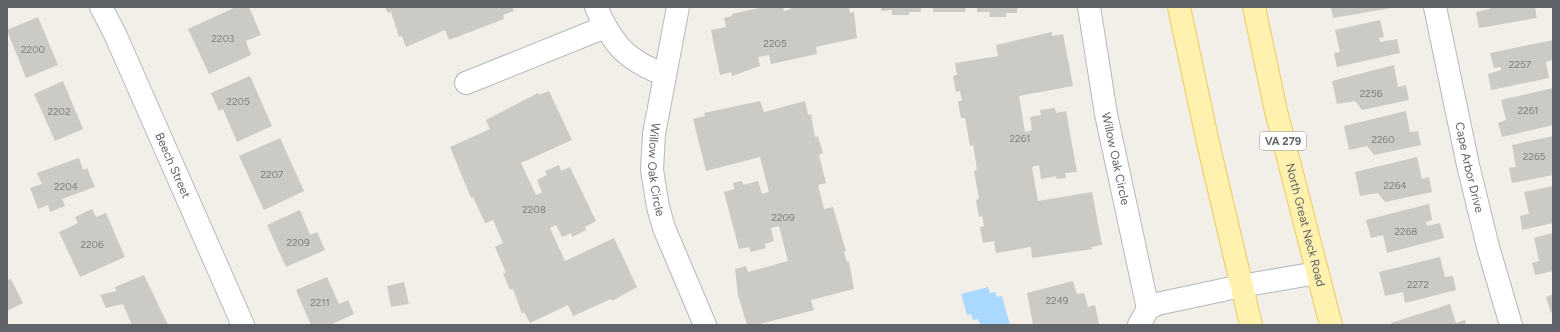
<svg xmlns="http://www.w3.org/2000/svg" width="1560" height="332" viewBox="0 0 1560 332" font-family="Figtree,sans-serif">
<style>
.water{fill:#aadaff}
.building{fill:#cccac5}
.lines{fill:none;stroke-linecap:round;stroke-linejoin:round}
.minor-casing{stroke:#b5b8bc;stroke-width:24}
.major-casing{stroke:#f2c960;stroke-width:24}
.minor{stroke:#fff;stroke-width:22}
.major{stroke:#fff2af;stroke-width:22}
.labels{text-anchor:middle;stroke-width:3.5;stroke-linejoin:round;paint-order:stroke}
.number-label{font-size:10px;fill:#7a7d7f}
.shield{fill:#fff;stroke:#8f9295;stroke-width:1}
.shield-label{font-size:11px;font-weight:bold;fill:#5f6368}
.street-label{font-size:12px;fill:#5f6368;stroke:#fff}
</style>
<rect width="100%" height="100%" fill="#f1efe8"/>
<path class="water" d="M988,287L990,293L995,292L997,297L1002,296L1010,325H980L978,319L973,320L971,314L967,315L961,294Z"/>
<path class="building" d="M236,7H249L261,35L246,41L251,55L209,74L188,29Z
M385,7H512L514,11L503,15L504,19L449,40L445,30L406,47L402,36L399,37L391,12L388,13Z
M763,7H783L784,11L791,9V7H849L850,13L854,12L857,38L816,47L817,54L771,64L769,55L758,57L760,66L732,76L731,72L720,75L711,30L726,27L724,18L732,16V14Z
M881,7H921V12H909V15H892V10L881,11Z
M933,7H966L965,12H933Z
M977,7H1017V13H1006V17H989L990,12H977Z
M1331,7H1391V8L1333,18Z
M1490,7H1535L1537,18L1479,28L1476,12L1490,9Z
M38,17L58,65L26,78L7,30Z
M1380,20L1384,37L1379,38L1380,42L1397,39L1400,53L1337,67L1334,53L1340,52L1335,30Z
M1052,32V36L1063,34L1073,86L1019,96L1025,132L1032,130L1030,117L1041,115L1040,110L1055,108L1056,113L1066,111L1077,172L1065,173L1066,178L1057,179L1056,176L1041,179L1039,165L1032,167L1038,201L1092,192L1102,245L1091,247L1092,249L1032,258L1031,247L996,253L994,241L983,243L980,227L984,226L982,216L979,217L976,200L979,199L974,171L977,170L973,145L970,146L965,118H961L958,101H962L960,91L956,92L953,76L957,75L955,63L998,56L996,45Z
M1553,40V60L1546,62L1549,78L1491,90L1488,74L1501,70V67L1494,68L1490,53Z
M1394,65L1398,87L1406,85L1409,100L1362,110L1355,101L1337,104L1332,81Z
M250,76L272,126L237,142L223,109L219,111L211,93Z
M63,81L83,129L55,141L34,94Z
M1553,88V125L1502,137L1498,123L1506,120L1501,100Z
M549,91L572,140L521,163L536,195L542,192L537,180L547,175L545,171L559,165L561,171L570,167L596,221L585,227L586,230L572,237L571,233L562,237L556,225L550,228L565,261L614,238L637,287L612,301L611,299L573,316L568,305L530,323L524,312L522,314L513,289L510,290L503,273H506L495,247L503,243L493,220L485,223L473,197L471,198L450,147L490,129L486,120L538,93L539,95Z
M760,101L764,112L805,101L808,115L811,114L815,137L818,136L823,153L819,155L826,183L818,185L824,209L833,207L846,251L844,252L847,262L849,261L854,289L811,300L814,310L756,325H747L738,295L735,269L746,266L748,272L788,261L779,226L771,228L774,241L765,244L766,248L751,252L749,247L739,249L724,192L734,189L733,183L742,181L743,185L758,181L762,194L769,192L760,157L706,171L693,119L705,116L704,113Z
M1406,111L1410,132L1418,131L1421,145L1374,155L1367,146L1349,150L1344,126Z
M1553,136V175L1512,183L1509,168L1516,167L1512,145Z
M280,138L304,191L264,210L239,156Z
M1417,157L1422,179L1429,177L1432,192L1385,202L1378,193L1360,196L1355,172Z
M79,158L83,170L87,168L95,187L62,199L65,206L50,212L48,205L38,209L30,188L42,184L37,173Z
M1553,186V223L1522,230L1520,216L1529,214L1524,192Z
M1429,204L1432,220L1426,222L1427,226L1440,223L1444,238L1387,253L1383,235L1371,238L1366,220Z
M92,209L96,217L106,213L125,257L80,277L59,232L78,223L75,217Z
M300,210L310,235L317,232L325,250L286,267L267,225Z
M1553,233V271L1535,275L1532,263L1539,261L1534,238Z
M1440,257L1445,277L1453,276L1456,290L1405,303L1403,292L1385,296L1379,272Z
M144,275L168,325H132L123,304L106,308L100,295L116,291L115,287Z
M327,277L339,304L348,300L354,314L330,325H311L296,290Z
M11,279L23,303L7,311V280Z
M1073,281L1077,294L1084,293L1088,307L1095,305L1099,324L1033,325L1027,293Z
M404,282L409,304L391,307L387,286Z
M1553,294V312L1551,313L1546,297Z
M1450,304L1456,323L1465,320L1466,325H1391V323Z"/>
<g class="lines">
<defs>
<g id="minor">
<path id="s1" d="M101,7L115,34L243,325"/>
<path d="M596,7C613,45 626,60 665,75"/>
<path id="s2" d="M678,7L654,134L652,170L658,207L664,228L705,325"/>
<path id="s3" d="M1089,7L1106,114L1148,309"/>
<path id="s4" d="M1435,7L1468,165L1488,247L1511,325"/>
<path d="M466,83L605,27"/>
<path d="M1139,325L1148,309L1157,304L1241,286L1317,273"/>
</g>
<g id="major">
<path d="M1179,7L1208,143L1251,325"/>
<path id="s5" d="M1254,7L1276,111L1331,325"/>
</g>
</defs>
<use href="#minor" class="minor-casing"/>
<use href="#major" class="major-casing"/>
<use href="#minor" class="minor"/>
<use href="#major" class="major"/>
</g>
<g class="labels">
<g class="number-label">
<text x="223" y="42">2203</text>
<text x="775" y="47">2205</text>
<text x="33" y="53">2200</text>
<text x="1520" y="68">2257</text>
<text x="1371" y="97">2256</text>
<text x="238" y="105">2205</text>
<text x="1528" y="114">2261</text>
<text x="59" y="115">2202</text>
<text x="1020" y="142">2261</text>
<text x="1383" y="143">2260</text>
<text x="1534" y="160">2265</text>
<text x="272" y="178">2207</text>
<text x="1395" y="189">2264</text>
<text x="66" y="190">2204</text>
<text x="534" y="213">2208</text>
<text x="783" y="221">2209</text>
<text x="1406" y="235">2268</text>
<text x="298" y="246">2209</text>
<text x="92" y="248">2206</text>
<text x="1418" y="288">2272</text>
<text x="1057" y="304">2249</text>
<text x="320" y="306">2211</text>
</g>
<rect class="shield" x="1260" y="132" width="46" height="18" rx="3"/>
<g class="shield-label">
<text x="1283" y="145">VA 279</text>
</g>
<g class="street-label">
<text dy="4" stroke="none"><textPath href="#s3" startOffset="154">Willow Oak Circle</textPath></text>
<text dy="4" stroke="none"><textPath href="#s1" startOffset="174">Beech Street</textPath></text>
<text dy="4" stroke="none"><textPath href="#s4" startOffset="164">Cape Arbor Drive</textPath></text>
<text dy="4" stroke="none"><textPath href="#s2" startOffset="165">Willow Oak Circle</textPath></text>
<text dy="4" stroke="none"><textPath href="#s5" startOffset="224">North Great Neck Road</textPath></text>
</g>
</g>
<rect width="1560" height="332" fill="none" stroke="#5f6368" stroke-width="16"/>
</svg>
